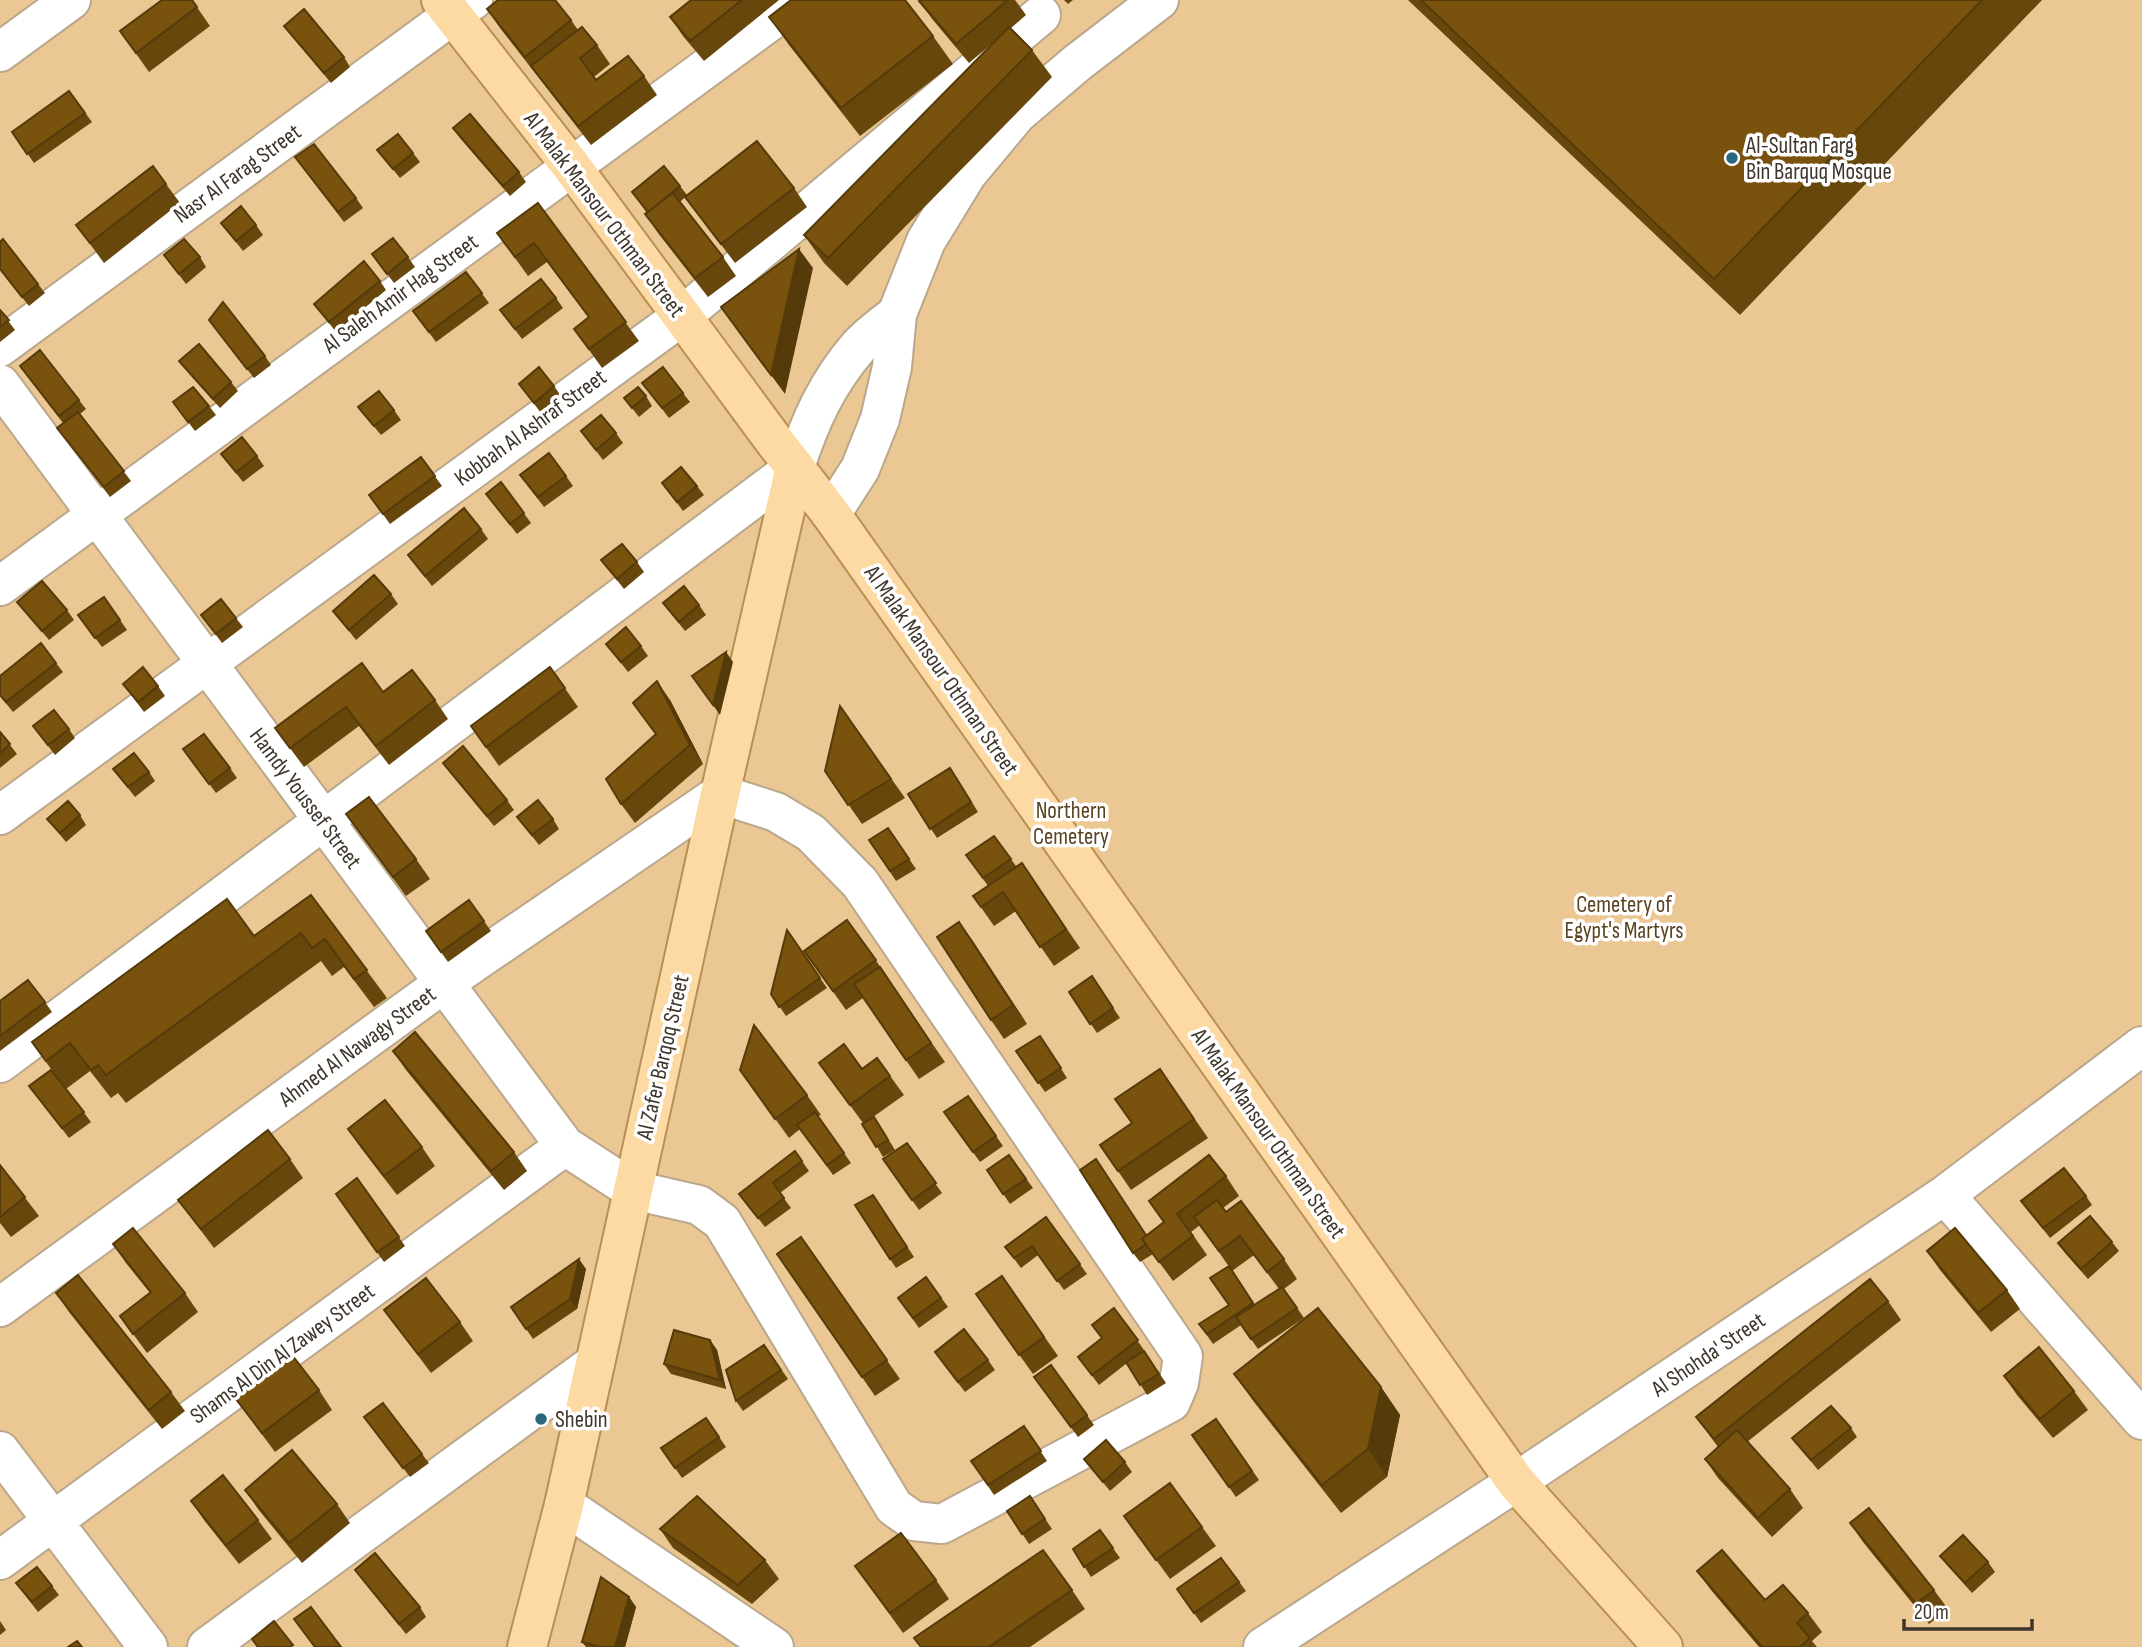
<svg xmlns="http://www.w3.org/2000/svg" width="2142" height="1647" viewBox="0 0 2142 1647" font-family="'Sofia Sans Condensed',sans-serif">
<style>
.green{fill:#eac793}
.lines{fill:none;stroke-linecap:round;stroke-linejoin:round}
.minor-casing{stroke:#baa78c;stroke-width:42}
.major-casing{stroke:#b99052;stroke-width:42}
.minor{stroke:#fff;stroke-width:38}
.major{stroke:#fddaa4;stroke-width:38}
.wall{fill:#68470c}
.shaded-wall{fill:#553a0a}
.building{fill:#79530e;stroke:#553a0a;stroke-width:2}
.poi-dot{fill:#2a667d;stroke:#fff;stroke-width:2.5}
.labels{text-anchor:middle;stroke-width:7;stroke-linejoin:round;paint-order:stroke}
.poi-label{font-size:23px;fill:#3e362b;stroke:#fff;text-anchor:start}
.street-label{font-size:23px;fill:#3e362b;stroke:#fff}
.park-label{font-size:23px;fill:#594220;stroke:#fff}
</style>
<rect width="100%" height="100%" fill="#feeacd"/>
<path class="green" d="M0,0H2142V1647H0Z"/>
<g class="lines">
<defs>
<path id="minor" d="M0,52L71,0
M0,347L473,0
M0,384L565,1146L633,1190L699,1205L722,1222L894,1507L914,1521L942,1524L1171,1402L1179,1383L1183,1356L860,883L811,833L776,812L720,794L444,983L0,1307
M831,514L860,469L880,419L892,367L897,314L926,241L967,174L1017,114L1077,63L1159,0
M0,586L799,0
M0,815L682,316L1041,15
M0,1063L795,467C810,421 827,383 859,346C870,334 884,324 897,314
M1945,1195L2142,1420
M0,1451L148,1647
M564,1505L774,1647
M0,1560L565,1146
M207,1647L595,1363
M1263,1647L1516,1482L1945,1195L2142,1046"/>
<path id="major" d="M441,0L572,167L775,442L831,514L1516,1482L1663,1647
M527,1647L564,1505L720,794L795,467"/>
</defs>
<use href="#minor" class="minor-casing"/>
<use href="#major" class="major-casing"/>
<use href="#minor" class="minor"/>
<use href="#major" class="major"/>
</g>
<path class="wall" d="M192,0L210,26L149,72L120,31Z
M691,0H779L704,61L683,36L670,17Z
M920,0H1015L1026,15L1010,29L1032,50L1052,77L847,286L824,263L804,235L994,42L969,63L933,20L919,1Z
M1064,0H1073L1068,4Z
M1408,0H2042L1740,315Z
M487,9L571,20L578,30L597,45L610,64L594,77L596,80L644,76L657,95L591,145L500,28Z
M769,17L933,36L953,64L860,136L789,45Z
M284,26L344,57L350,67L331,83Z
M69,91L92,122L34,163L12,132Z
M453,128L519,172L526,182L510,196L460,138Z
M377,150L413,153L420,162L400,178Z
M302,167L356,198L363,208L344,222Z
M166,184L180,203L104,263L76,225Z
M680,186L687,195L794,188L807,207L735,263L685,197L680,202L723,257L736,276L708,297L658,233L645,214L647,213L632,192Z
M538,203L639,341L602,368L574,329L589,318L547,262L528,276L497,233Z
M221,223L256,225L263,235L243,251Z
M0,242L38,284L45,293L29,306L0,270Z
M372,254L408,257L415,267L394,283Z
M164,255L200,257L206,267L186,284Z
M466,272L489,303L436,342L413,311Z
M380,281L386,290L336,332L314,304Z
M556,298L563,308L522,339L500,310Z
M0,310L15,330L0,342Z
M209,320L265,356L271,365L254,378Z
M179,361L231,382L238,391L220,408L186,370Z
M20,366L79,400L86,409L80,414L131,481L110,497L57,428L63,423Z
M663,367L690,402L669,418L642,383Z
M519,384L554,386L561,396L541,413Z
M646,396L652,406L639,417L624,398Z
M173,402L209,406L216,415L195,431Z
M358,407L394,410L401,420L381,435Z
M581,431L616,433L623,443L603,460Z
M221,454L257,456L264,466L243,482Z
M421,457L442,486L390,524L369,495Z
M566,476L573,486L544,507L527,485Z
M501,482L531,523L517,534L486,494Z
M662,483L697,486L704,495L683,511Z
M481,529L488,539L432,586L408,555Z
M601,560L637,562L644,572L624,589Z
M391,594L398,604L356,640L333,611Z
M104,597L127,630L102,647L78,615Z
M17,602L67,610L74,620L49,640Z
M663,603L699,605L706,615L685,631Z
M201,615L236,618L243,627L222,643Z
M606,644L641,646L648,656L628,672Z
M56,663L63,672L13,712L0,696V676Z
M550,667L578,707L499,766L471,726Z
M123,684L158,686L165,696L144,712Z
M383,692L435,700L448,719L389,765L359,726L304,767L275,728Z
M670,700L703,764L635,823L621,804L656,735L633,703Z
M840,706L905,798L862,824L825,771Z
M33,726L69,729L75,738L55,755Z
M0,732L17,754L0,768Z
M183,749L230,768L237,778L216,793Z
M443,763L507,800L514,810L494,826Z
M113,769L149,772L155,781L135,797Z
M957,778L978,812L937,838L908,794Z
M346,814L416,859L430,879L406,896Z
M80,815L86,825L66,842L47,819Z
M517,817L553,819L559,829L539,845Z
M888,828L916,869L896,881L869,840Z
M994,836L1016,866L1022,863L1080,948L1054,966L1016,911L994,926L973,896L988,886L966,855Z
M311,895L387,998L374,1007L344,967L332,976L321,961L126,1103L118,1093L111,1098L90,1071L66,1089L91,1122L69,1138L29,1086L58,1079L32,1042L254,936Z
M469,900L491,931L448,962L426,931Z
M847,920L889,979L888,980L945,1062L919,1079L863,998L846,1010L804,951Z
M959,922L1027,1024L1004,1039L991,1020Z
M787,930L827,988L786,1016L771,994Z
M1092,976L1120,1018L1097,1033L1069,992Z
M0,1001L45,1002L52,1012L0,1051Z
M1040,1036L1067,1078L1045,1092L1016,1051Z
M393,1051L514,1152L527,1171L504,1190L406,1070Z
M877,1058L904,1095L873,1117L881,1127L895,1150L883,1157L863,1123L819,1063L862,1069Z
M1160,1069L1208,1138L1131,1190L1100,1145L1132,1123Z
M740,1070L807,1095L821,1115L818,1116L851,1163L833,1175L800,1129L789,1138Z
M968,1096L1003,1146L980,1162L944,1112Z
M348,1129L422,1147L435,1166L397,1195L361,1148Z
M907,1143L942,1193L919,1210L883,1159Z
M795,1151L809,1171L780,1193L791,1208L765,1227L739,1194Z
M1009,1155L1033,1188L1010,1204L987,1170Z
M290,1159L303,1178L214,1248L178,1200Z
M0,1165L39,1216L11,1237L0,1223Z
M1226,1176L1239,1196L1223,1208L1226,1212L1284,1259L1297,1279L1284,1289L1304,1318L1258,1349L1241,1325L1213,1344L1199,1324L1229,1305V1266L1255,1305L1279,1289L1254,1255L1232,1271L1200,1225L1191,1232L1207,1255L1173,1281L1153,1254L1140,1262L1133,1253L1147,1235L1164,1222L1149,1201Z
M357,1178L405,1246L384,1262L336,1194Z
M873,1195L914,1257L896,1268L890,1259Z
M2086,1196L2092,1205L2050,1238L2021,1201Z
M1046,1217L1087,1274L1064,1290L1038,1255L1021,1268L1005,1247Z
M801,1237L900,1379L875,1396L777,1254Z
M2112,1242L2119,1251L2088,1279L2065,1253L2058,1243Z
M113,1244L185,1293L198,1312L147,1353L120,1316L150,1293L126,1263Z
M1927,1251L2007,1290L2020,1309L1991,1332L1940,1270Z
M586,1269L577,1309L533,1339L511,1307Z
M1002,1276L1058,1356L1033,1374L976,1294Z
M926,1277L948,1307L919,1328L898,1298Z
M56,1293L171,1392L185,1411L162,1429L69,1312Z
M1888,1301L1901,1320L1747,1442L1790,1489L1803,1508L1772,1537L1718,1478L1705,1459L1718,1447L1696,1417Z
M1114,1308L1144,1350L1138,1355L1144,1351L1166,1383L1147,1395L1127,1363L1099,1385L1078,1357L1102,1338L1092,1325Z
M384,1310L460,1322L473,1341L431,1373Z
M710,1340L717,1350L726,1389L671,1374L664,1364Z
M764,1345L788,1379L743,1411L736,1401Z
M988,1360L995,1370L965,1392L942,1362Z
M1051,1365L1094,1425L1078,1437L1034,1377Z
M1234,1374L1381,1387L1400,1415L1387,1477L1341,1513L1254,1402Z
M2004,1376L2074,1391L2088,1410L2053,1438L2017,1395Z
M319,1390L332,1410L275,1452L232,1394Z
M364,1417L422,1454L429,1463L410,1477Z
M706,1418L726,1447L682,1478L661,1448Z
M1216,1419L1259,1480L1236,1497L1192,1435Z
M1024,1426L1047,1461L994,1495L971,1461Z
M1851,1428L1857,1437L1818,1470L1792,1438Z
M1084,1459L1125,1462L1132,1472L1110,1491Z
M1170,1483L1216,1546L1170,1579L1124,1516Z
M245,1490L337,1504L350,1523L302,1563L258,1509Z
M1030,1496L1052,1529L1029,1544L1007,1511Z
M191,1501L258,1520L272,1539L239,1564L204,1520Z
M1850,1523L1934,1590L1948,1609L1929,1624L1863,1542Z
M660,1529L765,1560L779,1579L752,1604L673,1548Z
M1100,1530L1120,1558L1091,1577L1073,1549Z
M1940,1556L1988,1562L1995,1572L1972,1593L1947,1565Z
M1221,1558L1246,1591L1201,1623L1177,1589Z
M855,1566L936,1580L949,1599L903,1633Z
M355,1570L420,1607L426,1617L406,1634Z
M1697,1571L1765,1600L1808,1613L1822,1632L1812,1641L1817,1647H1759L1711,1590Z
M16,1583L52,1586L59,1595L38,1612Z
M1072,1590L1085,1609L1030,1647H921Z
M629,1597L636,1607L625,1647H586L582,1642Z
M0,1621L6,1630L0,1635Z"/>
<path class="shaded-wall" d="M799,249L813,268L785,394L771,375Z
M726,652L733,662L720,715L713,705Z
M657,681L670,700L703,764L690,745Z
M959,922L973,941L1027,1024L1013,1005Z
M579,1259L586,1269L577,1309L570,1299Z
M710,1340L717,1350L726,1389L720,1380Z
M1381,1387L1400,1415L1387,1477L1368,1449Z
M629,1597L636,1607L625,1647H615Z"/>
<path class="building" d="M162,0H192L197,7L136,53L120,31Z
M498,0H555L571,20L525,57L487,9Z
M691,0H742L690,41L670,17Z
M791,0H905L933,36L841,108L769,17Z
M921,0H1008L956,44L919,1Z
M1421,0H1982L1714,279Z
M304,9L344,57L324,73L284,26Z
M582,27L597,45L580,58L596,80L628,56L644,76L578,126L531,66Z
M1009,27L1032,50L828,258L804,235Z
M69,91L85,113L27,154L12,132Z
M470,114L519,172L503,186L453,128Z
M398,134L413,153L393,169L377,150Z
M757,141L794,188L721,244L685,197Z
M314,144L356,198L338,212L295,157Z
M153,166L166,184L90,243L76,225Z
M664,166L680,186L648,212L632,192Z
M673,193L723,257L695,278L645,214Z
M538,203L626,322L589,349L574,329L589,317L534,243L515,257L497,233Z
M241,206L256,225L236,241L221,223Z
M393,238L408,257L387,274L372,254Z
M3,239L38,284L22,297L0,269V242Z
M184,239L200,257L179,274L164,255Z
M799,249L771,375L721,307Z
M364,261L380,281L329,322L314,304Z
M466,272L482,293L429,332L413,311Z
M541,279L556,298L515,329L500,310Z
M223,302L265,356L247,369L209,320Z
M0,310L9,320L0,327Z
M199,344L231,382L213,399L179,361Z
M40,350L79,400L59,416L20,366Z
M539,367L554,386L534,403L519,384Z
M663,367L683,393L662,408L642,383Z
M193,387L209,406L188,422L173,402Z
M638,387L646,396L632,408L624,398Z
M379,391L394,410L374,426L358,407Z
M78,412L124,471L104,487L57,428Z
M601,415L616,433L596,450L581,431Z
M242,437L257,456L236,472L221,454Z
M549,453L566,476L538,497L520,475Z
M421,457L435,476L383,514L369,495Z
M681,467L697,486L677,502L662,483Z
M501,482L524,513L510,524L486,494Z
M464,508L481,529L425,576L408,555Z
M622,544L637,562L617,579L601,560Z
M374,575L391,594L349,630L333,611Z
M42,581L67,610L42,631L17,602Z
M684,586L699,605L679,622L663,603Z
M104,597L120,620L95,638L78,615Z
M221,599L236,618L216,634L201,615Z
M626,627L641,646L621,662L606,644Z
M41,643L56,663L6,702L0,695V676Z
M726,652L713,705L692,676Z
M362,663L383,692L412,670L435,700L376,746L346,707L290,748L275,728Z
M143,667L158,686L138,702L123,684Z
M550,667L565,688L486,747L471,726Z
M657,681L690,745L621,804L606,779L656,734L633,703Z
M840,706L891,779L848,805L825,771Z
M54,710L69,729L48,745L33,726Z
M0,732L10,744L0,753Z
M204,734L230,768L209,784L183,749Z
M463,746L507,800L487,816L443,763Z
M134,753L149,772L128,787L113,769Z
M950,768L971,802L930,829L908,794Z
M369,797L416,859L393,877L346,814Z
M538,800L553,819L532,835L517,817Z
M68,801L80,815L60,833L47,819Z
M888,828L909,859L890,871L869,840Z
M994,836L1011,859L983,878L966,855Z
M1022,863L1066,929L1040,947L1003,892L981,907L973,896Z
M311,895L367,970L354,979L325,939L312,948L301,933L106,1075L98,1065L91,1070L70,1043L46,1061L32,1042L227,899L254,936Z
M469,900L484,921L441,952L426,931Z
M847,920L876,960L833,991L804,951Z
M959,922L1013,1005L991,1020L937,937Z
M787,930L820,978L779,1007L771,994Z
M880,967L931,1043L906,1060L854,984Z
M1092,976L1113,1008L1090,1024L1069,992Z
M28,980L45,1002L0,1036V1001Z
M754,1025L807,1095L775,1119L740,1070Z
M415,1032L514,1152L491,1171L393,1051Z
M1040,1036L1061,1068L1038,1083L1016,1051Z
M844,1044L862,1069L877,1058L890,1076L850,1105L819,1063Z
M1160,1069L1194,1119L1118,1171L1100,1145L1132,1123L1115,1099Z
M51,1070L84,1112L62,1128L29,1086Z
M968,1096L996,1136L973,1152L944,1112Z
M385,1100L422,1147L384,1176L348,1129Z
M815,1112L844,1153L827,1165L797,1125Z
M874,1117L888,1140L876,1147L862,1124Z
M268,1130L290,1159L201,1229L178,1200Z
M907,1143L936,1183L912,1200L883,1159Z
M795,1151L802,1161L773,1183L784,1198L758,1218L739,1194Z
M1009,1155L1026,1179L1003,1194L987,1170Z
M1209,1155L1226,1176L1177,1214L1193,1236L1159,1262L1142,1239L1164,1222L1149,1201Z
M1096,1159L1146,1235L1142,1239L1146,1244L1133,1253L1080,1170Z
M0,1165L25,1197L0,1217Z
M2064,1168L2086,1196L2043,1228L2021,1201Z
M357,1178L399,1237L377,1252L336,1194Z
M873,1195L907,1247L890,1259L855,1205Z
M1217,1200L1226,1212L1241,1201L1284,1259L1267,1272L1240,1236L1219,1251L1194,1217Z
M2090,1216L2112,1242L2081,1269L2058,1243Z
M1046,1217L1080,1264L1057,1281L1032,1246L1014,1258L1005,1247Z
M133,1228L185,1293L133,1334L120,1316L151,1292L113,1244Z
M1955,1228L2007,1290L1978,1313L1927,1251Z
M801,1237L887,1360L862,1377L777,1254Z
M579,1259L570,1299L526,1329L511,1307Z
M1229,1266L1253,1303L1207,1334L1199,1324L1229,1305L1210,1278Z
M78,1275L171,1392L149,1410L56,1293Z
M1002,1276L1044,1337L1019,1355L976,1294Z
M926,1277L941,1298L913,1318L898,1298Z
M426,1278L460,1322L418,1354L384,1310Z
M1870,1279L1888,1301L1714,1439L1696,1417Z
M1282,1287L1297,1308L1251,1339L1236,1317Z
M1114,1308L1138,1340L1092,1375L1078,1357L1102,1338L1092,1325Z
M1318,1308L1381,1387L1368,1449L1322,1485L1234,1374Z
M964,1329L988,1360L958,1382L935,1352Z
M674,1330L710,1340L720,1380L664,1364Z
M764,1345L781,1370L736,1401L726,1370Z
M2039,1347L2074,1391L2040,1419L2004,1376Z
M289,1351L319,1390L262,1433L232,1394Z
M1144,1351L1159,1374L1140,1385L1126,1362Z
M1051,1365L1087,1415L1071,1427L1034,1377Z
M383,1403L422,1454L403,1468L364,1417Z
M1831,1406L1851,1428L1811,1460L1792,1438Z
M706,1418L719,1437L675,1468L661,1448Z
M1216,1419L1252,1471L1229,1487L1192,1435Z
M1024,1426L1041,1451L988,1485L971,1461Z
M1737,1430L1790,1489L1758,1518L1705,1459Z
M1106,1440L1125,1462L1103,1482L1084,1459Z
M292,1450L337,1504L289,1543L245,1490Z
M223,1475L258,1520L226,1545L191,1501Z
M1170,1483L1202,1527L1156,1560L1124,1516Z
M697,1496L765,1560L738,1585L660,1529Z
M1030,1496L1045,1519L1022,1534L1007,1511Z
M1869,1508L1934,1590L1916,1604L1850,1523Z
M1100,1530L1113,1548L1084,1567L1073,1549Z
M901,1533L936,1580L890,1613L855,1566Z
M1963,1535L1988,1562L1965,1583L1940,1556Z
M1043,1550L1072,1590L989,1647H921L914,1638Z
M1722,1550L1765,1600L1783,1585L1808,1613L1797,1623L1810,1638L1800,1647H1762L1697,1571Z
M375,1553L420,1607L399,1624L355,1570Z
M1221,1558L1239,1582L1194,1613L1177,1589Z
M37,1567L52,1586L32,1602L16,1583Z
M601,1577L629,1597L615,1647H600L582,1642Z
M311,1607L341,1647H315L294,1619Z
M274,1621L293,1645L290,1647H258L252,1639Z
M77,1641L82,1647H68Z"/>
<g class="poi-dot">
<circle cx="1732" cy="158" r="7"/>
<circle cx="541" cy="1419" r="7"/>
</g>
<g class="labels">
<g class="poi-label">
<text x="1746" y="153">Al-Sultan Farg<tspan x="1746" dy="26">Bin Barquq Mosque</tspan></text>
<text x="555" y="1427">Shebin</text>
</g>
<g class="street-label">
<text transform="translate(237 173) rotate(-36)" y="8">Nasr Al Farag Street</text>
<text transform="translate(605 214) rotate(53)" y="8">Al Malak Mansour Othman Street</text>
<text transform="translate(400 293) rotate(-36)" y="8">Al Saleh Amir Hag Street</text>
<text transform="translate(530 427) rotate(-36)" y="8">Kobbah Al Ashraf Street</text>
<text transform="translate(942 670) rotate(55)" y="8">Al Malak Mansour Othman Street</text>
<text transform="translate(306 798) rotate(53)" y="8">Hamdy Youssef Street</text>
<text transform="translate(357 1046) rotate(-36)" y="8">Ahmed Al Nawagy Street</text>
<text transform="translate(662 1057) rotate(-77)" y="8">Al Zafer Barqoq Street</text>
<text transform="translate(1269 1133) rotate(55)" y="8">Al Malak Mansour Othman Street</text>
<text transform="translate(282 1353) rotate(-36)" y="8">Shams Al Din Al Zawey Street</text>
<text transform="translate(1708 1354) rotate(-34)" y="8">Al Shohda' Street</text>
</g>
<g class="park-label">
<text x="1071" y="818">Northern<tspan x="1071" dy="26">Cemetery</tspan></text>
<text x="1624" y="912">Cemetery of<tspan x="1624" dy="26">Egypt's Martyrs</tspan></text>
</g>
</g>
<path d="M1904 1619v10h128v-10" fill="none" stroke="#3e362b" stroke-width="3.5"/>
<text x="1914" y="1619" font-size="21" fill="#3e362b" stroke="#ffffff" stroke-width="5" paint-order="stroke">20 m</text>
</svg>
